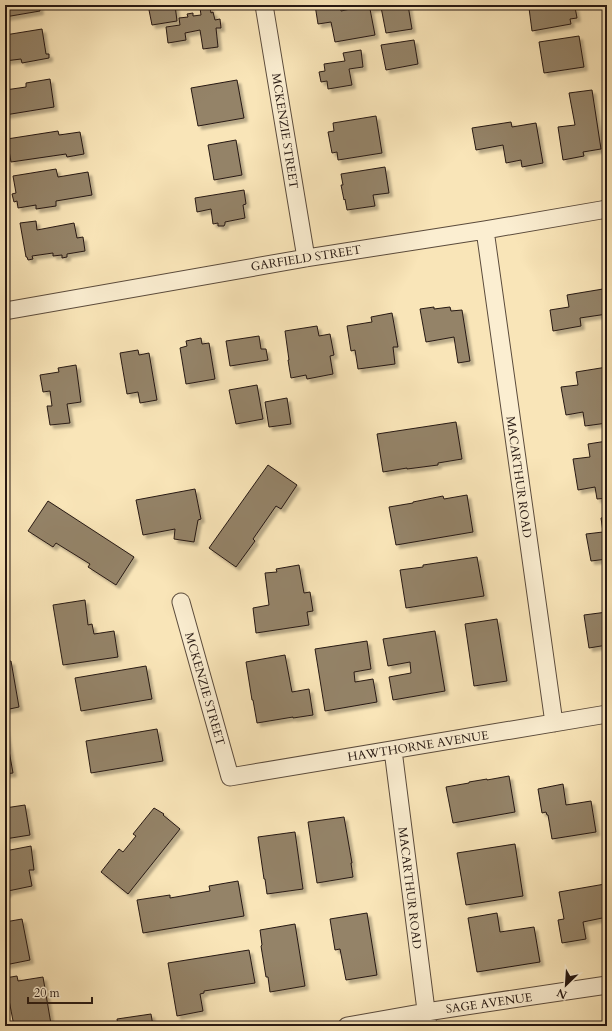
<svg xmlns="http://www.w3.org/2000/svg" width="612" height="1031" viewBox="0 0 612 1031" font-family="Cardo,serif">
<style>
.building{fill:#948368;stroke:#261812;filter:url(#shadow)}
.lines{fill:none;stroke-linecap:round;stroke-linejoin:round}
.street-casing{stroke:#5b4b3c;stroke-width:19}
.street{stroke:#fbeed1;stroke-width:17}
.labels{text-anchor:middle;stroke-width:3;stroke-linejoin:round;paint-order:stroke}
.street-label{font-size:12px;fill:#261812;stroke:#fbeed1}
</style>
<defs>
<filter id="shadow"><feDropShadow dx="3.5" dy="3.5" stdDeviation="1" flood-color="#0004"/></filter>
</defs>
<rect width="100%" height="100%" fill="#f9e5b8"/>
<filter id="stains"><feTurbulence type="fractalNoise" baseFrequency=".005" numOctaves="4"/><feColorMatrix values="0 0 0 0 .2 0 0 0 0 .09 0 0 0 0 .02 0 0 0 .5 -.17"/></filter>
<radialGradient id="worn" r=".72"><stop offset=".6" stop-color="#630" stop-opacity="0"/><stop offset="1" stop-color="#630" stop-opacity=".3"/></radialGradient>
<path class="building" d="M5,5H39L40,11L5,17Z
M148,5H175L177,21L152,25Z
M315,5H340L341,11L355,8L354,5H408L412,29L386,33L381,7L370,9L375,35L335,42L331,22L318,24Z
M549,5H568V8L575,7L577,18L570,19L571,24L532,31L529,8Z
M210,7L211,13L213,12L215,20L220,19L221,28H216L218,47L203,49L200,30L185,33L186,40L168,43L166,27L180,25L179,18L188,17L187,14L193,13V16L201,15L200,8Z
M42,29L46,54H49V58L22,63L21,59L5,61V35Z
M579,36L584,67L544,73L539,42Z
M414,40L418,64L386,70L381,45Z
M361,50L363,67L349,69L352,85L328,89L327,81L321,82L319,72L325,71L324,64L345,61L343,53Z
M50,79L54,107L5,115V90L26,87V83Z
M237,80L244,118L198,126L191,88Z
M592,90L601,149L583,152L584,156L563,160L558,127L575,125L569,93Z
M376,116L382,153L338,160L337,152L332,153L328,132L334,131L333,123Z
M511,122L512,127L536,123L543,163L522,167L521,160L506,163L503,145L476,150L472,128Z
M58,131L59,135L80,132L84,154L67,157L66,154L11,162L7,139Z
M236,140L242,175L214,180L208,145Z
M385,167L389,193L373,195L375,206L347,210L345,199L344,200L341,185H343L341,174Z
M56,169L58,177L88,172L92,195L56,201V206L36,209V205L18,208L17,201L14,202L12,194L16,193L13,176Z
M244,190L246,204L243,205L245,218L225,222V224L224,226H218V223L213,224L211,209L197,212L195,198Z
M36,221L37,230L74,223L77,238L83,237L85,251L67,254V257L62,258V255L53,256V253L32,256L33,259L28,260L27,257H26L20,223Z
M603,289L607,314L580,318L581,326L553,331L550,310L569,307L567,295Z
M434,307V309L450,307L451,311L462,310L470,361L458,363L454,337L426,342L420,309Z
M392,313L398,347H393L395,364L358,369L355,350L351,351L347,326L372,322L371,317Z
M317,326L319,336L330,334L334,355L330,356L333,374L307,379L306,375L291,378L288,360H289L285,331Z
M259,336L261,349H266L268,360L230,366L226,341Z
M201,338L202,344L209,343L215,379L186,384L180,348L187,346L186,341Z
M138,350L139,355L149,353L157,400L140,403L138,392L127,394L120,353Z
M76,365L81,402L67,404L70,423L50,425L47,406H52L50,391L43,392L40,375L59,372L58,368Z
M607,367V423L585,426L583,412L566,415L561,387L578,385L576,372Z
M257,385L263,419L236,424L229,390Z
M287,398L291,424L269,427L265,402Z
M456,422L462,459L438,463V465L407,469V468L383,472L377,434Z
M607,441V498L597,499L595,487L578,490L573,459L590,457L588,444Z
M268,465L297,485L281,509L276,506L253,539L255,541L236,567L209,548Z
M195,489L201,519L198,520L194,542L174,539L175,529L143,535L136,500Z
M467,495L473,532L396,545L389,507L413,503V502L443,496L444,499Z
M48,501L134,557L116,585L88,567L90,564L56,543L53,547L28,531Z
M607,517V559L591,561L586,534L603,532L601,518Z
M477,557L484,596L406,608L400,570L423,567V565Z
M299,565L304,593L310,592L313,611L307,612L309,625L256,633L253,608L269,605L265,573L277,572L276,569Z
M85,600L88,625L92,624L94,634L114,631L118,657L63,665L53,605Z
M607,612V645L589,648L584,615Z
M497,619L507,681L474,686L465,624Z
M435,631L445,691L393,700L389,677L411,673L410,662L388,666L383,639Z
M367,641L371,669L354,672L355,682L373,679L377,702L325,711L315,649Z
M285,655L292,692L309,689L313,715L293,718V717L257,723L253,700H252L246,662Z
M11,661L19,707L5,710V662Z
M146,666L152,699L81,711L75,678Z
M5,728L13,773L5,774Z
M157,729L163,761L91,773L86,741Z
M509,776L515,812L453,823L446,787L469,783V782L487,779V780Z
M563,784L566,805L591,801L596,832L552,839L548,815H547L546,812L542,813L538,789Z
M25,805L30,835L5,839V808Z
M154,808L164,814L163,815L180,829L128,894L101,872L119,849L123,852L136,836L133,834Z
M344,817L352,863H351L353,877L317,883L308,822Z
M295,832L303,889L267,894L265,879H264L258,837Z
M515,844L523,896L466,905L457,853Z
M31,846L34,870H29L32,886L8,891V893L5,894V851Z
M238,881L244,916L143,933L137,900L170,895V898L210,891L209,886Z
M605,884L607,895V917L583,922L586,939L562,943L558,920L564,919L559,892Z
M367,913L377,975L346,980L340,949L335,950L330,919Z
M497,913L500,932L534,927L540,962L477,972L468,918Z
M22,919L30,960L5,965V922Z
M295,924L305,986L270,992L268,977H266L261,946L262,945L260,930Z
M249,950L255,983L204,991V993L200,994L203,1011L177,1016L168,963Z
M17,976L18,981L43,977L51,1024L38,1026H14L9,1000H5V978Z
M151,1014L153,1026H118L117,1019Z"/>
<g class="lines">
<defs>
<path id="street" d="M264,5L306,258
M485,230L554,723
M5,311L306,258L485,230L607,209
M181,602L230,777L607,714
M393,750L428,1026
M347,1026L426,1012L607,985"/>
</defs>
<use href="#street" class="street-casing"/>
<use href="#street" class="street"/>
</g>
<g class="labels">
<g class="street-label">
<text transform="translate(285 131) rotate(81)" y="4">MCKENZIE STREET</text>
<text transform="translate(306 258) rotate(-9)" y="4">GARFIELD STREET</text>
<text transform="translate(519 477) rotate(82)" y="4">MACARTHUR ROAD</text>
<text transform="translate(205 689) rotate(74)" y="4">MCKENZIE STREET</text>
<text transform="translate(418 746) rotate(-9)" y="4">HAWTHORNE AVENUE</text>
<text transform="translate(410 888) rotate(83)" y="4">MACARTHUR ROAD</text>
<text transform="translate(489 1003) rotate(-8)" y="4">SAGE AVENUE</text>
</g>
</g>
<rect width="612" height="1031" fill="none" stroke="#f9e5b8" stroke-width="20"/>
<rect x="6" y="6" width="600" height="1019" fill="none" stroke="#261812" stroke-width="2"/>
<rect x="10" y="10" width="592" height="1011" fill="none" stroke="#261812"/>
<g transform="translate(566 985) rotate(205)" stroke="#fbeed1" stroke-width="3" paint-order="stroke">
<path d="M0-3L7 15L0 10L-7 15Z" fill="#261812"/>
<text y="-6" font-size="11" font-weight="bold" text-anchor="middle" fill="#261812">N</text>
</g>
<path d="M28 997v6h64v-6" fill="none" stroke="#261812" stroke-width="2"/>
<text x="34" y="997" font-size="12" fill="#261812" stroke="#fbeed1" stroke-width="3" paint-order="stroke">20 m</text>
<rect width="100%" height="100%" filter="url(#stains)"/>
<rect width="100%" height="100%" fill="url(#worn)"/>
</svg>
